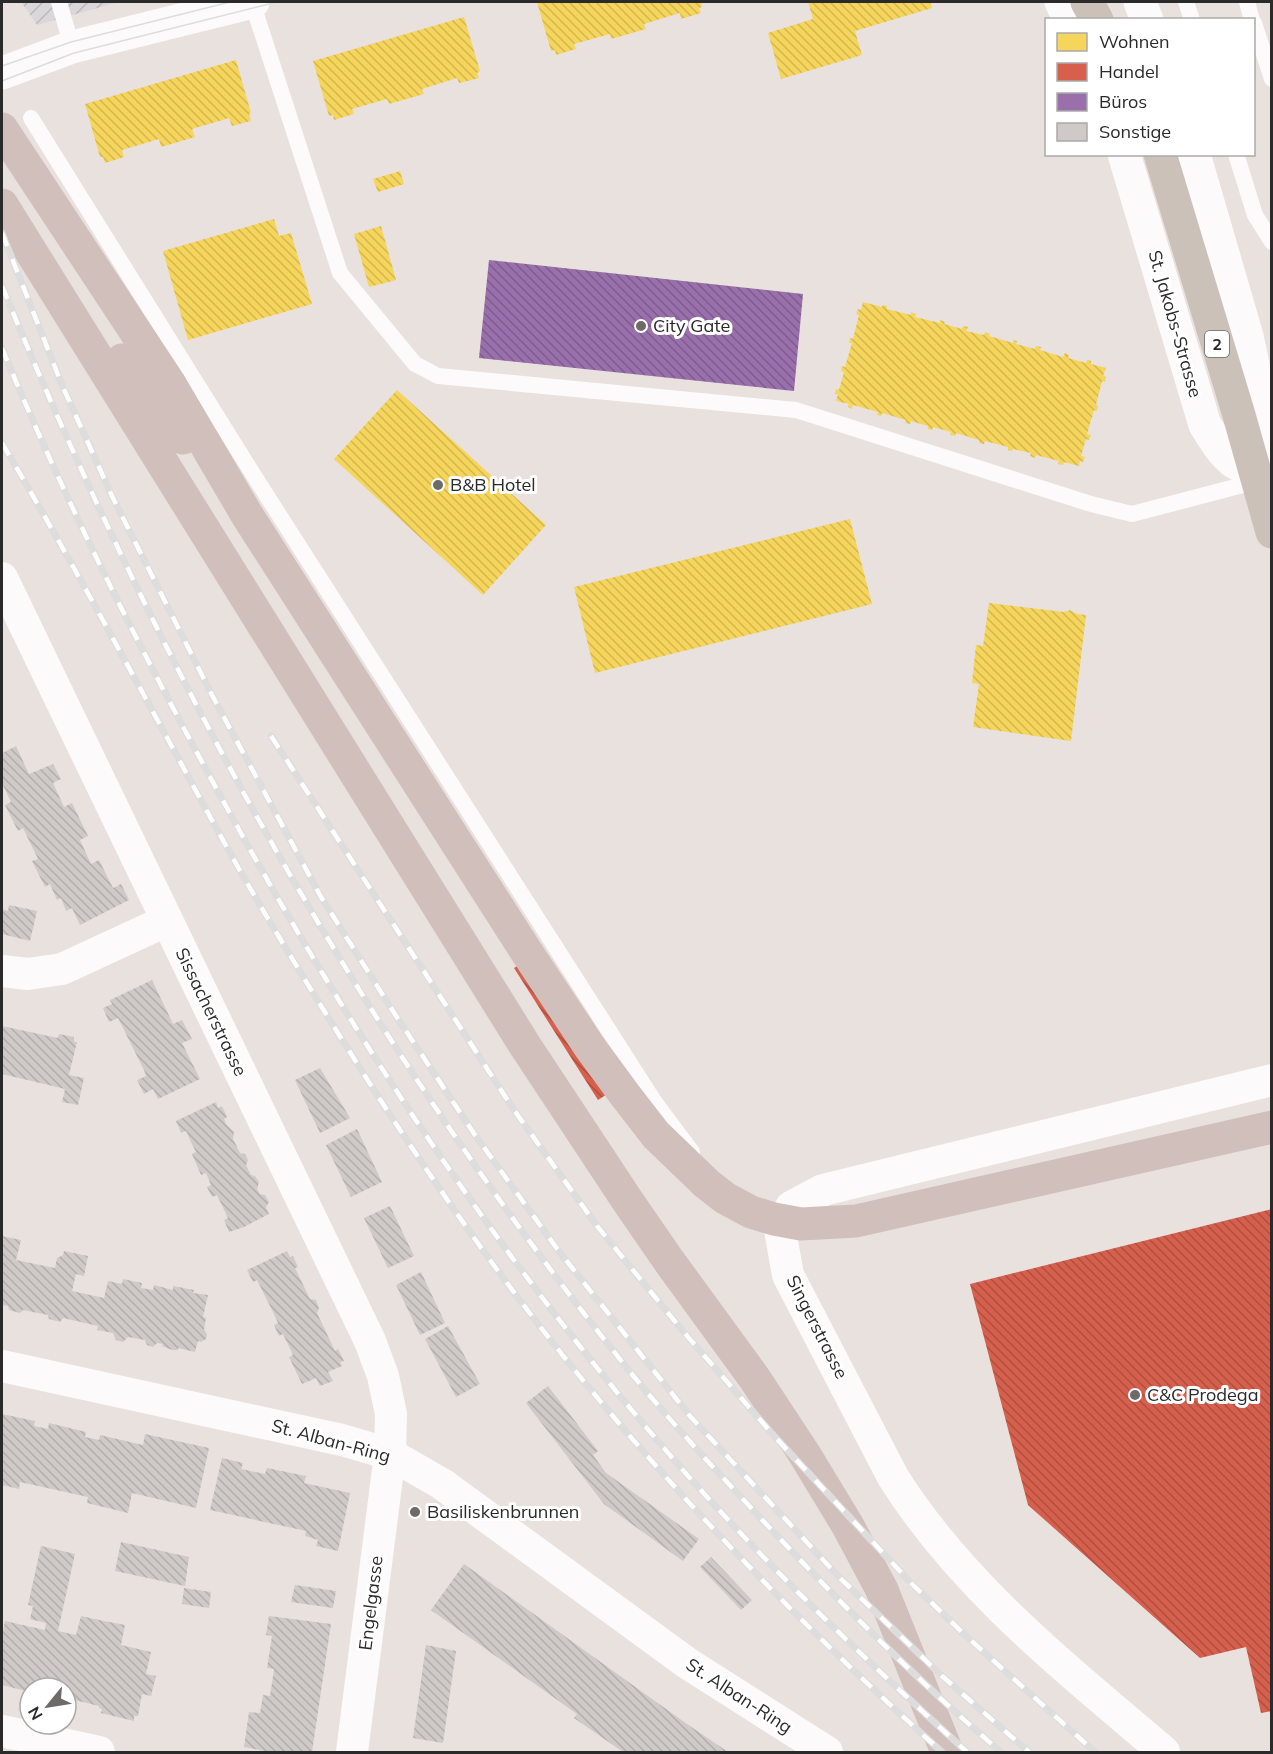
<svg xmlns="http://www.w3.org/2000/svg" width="1273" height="1754" viewBox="0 0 1273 1754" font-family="Mulish,sans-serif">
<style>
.industrial{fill:url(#industrial-furrows)}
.homes{fill:url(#homes-back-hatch)}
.shops{fill:url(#shops-back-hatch)}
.offices{fill:url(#offices-back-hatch)}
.building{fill:url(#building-back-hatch)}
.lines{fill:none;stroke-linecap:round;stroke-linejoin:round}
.service{stroke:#fcfafa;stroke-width:16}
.minor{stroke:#fcfafa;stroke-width:32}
.tertiary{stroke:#fcfafa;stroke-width:33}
.primary{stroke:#cbc1b8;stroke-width:33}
.motorway{stroke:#d0bfbb;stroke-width:33}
.tram{stroke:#ddddde;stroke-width:1.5}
.rail-casing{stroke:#ddddde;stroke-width:7}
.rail{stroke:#fff;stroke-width:4.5;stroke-dasharray:14;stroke-linecap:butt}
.poi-dot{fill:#6d6a69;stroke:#fff;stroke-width:2}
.labels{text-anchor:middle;stroke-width:6;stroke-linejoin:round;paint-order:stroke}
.shield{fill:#fff;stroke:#6a6a6a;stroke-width:1.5}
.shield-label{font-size:16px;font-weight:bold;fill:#2a2a2a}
.street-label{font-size:18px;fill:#2a2a2a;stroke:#fff}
.poi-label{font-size:18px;fill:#2a2a2a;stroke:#fff;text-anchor:start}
</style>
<defs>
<pattern id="industrial-furrows" width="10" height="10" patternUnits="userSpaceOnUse" patternTransform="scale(1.5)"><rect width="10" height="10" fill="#dad7db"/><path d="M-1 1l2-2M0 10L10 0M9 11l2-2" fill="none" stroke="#bbb9bc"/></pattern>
<pattern id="homes-back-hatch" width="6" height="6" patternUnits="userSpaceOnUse" patternTransform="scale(1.5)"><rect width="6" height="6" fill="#f6d55c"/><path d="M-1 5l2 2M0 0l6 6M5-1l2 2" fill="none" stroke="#d3b750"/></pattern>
<pattern id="shops-back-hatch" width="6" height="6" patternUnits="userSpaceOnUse" patternTransform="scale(1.5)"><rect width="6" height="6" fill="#d6604d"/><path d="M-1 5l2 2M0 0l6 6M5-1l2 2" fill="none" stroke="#ae4f40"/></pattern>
<pattern id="offices-back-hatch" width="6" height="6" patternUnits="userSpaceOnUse" patternTransform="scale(1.5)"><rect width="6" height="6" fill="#9970ab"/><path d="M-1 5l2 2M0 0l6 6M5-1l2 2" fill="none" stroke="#7d5c8b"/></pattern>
<pattern id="building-back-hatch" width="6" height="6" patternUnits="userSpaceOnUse" patternTransform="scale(1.5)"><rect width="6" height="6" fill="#cfcac8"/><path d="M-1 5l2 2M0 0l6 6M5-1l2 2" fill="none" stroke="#b2aeac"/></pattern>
</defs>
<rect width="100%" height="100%" fill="#e9e1de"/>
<path class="industrial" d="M21,2H119L37,25Z"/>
<path class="homes" d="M537,2H701L702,7L699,8L701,13L681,19L680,13L644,24L646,29L611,39L610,34L574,44L576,49L556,55L555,50L551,51Z
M808,2H930L932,8L855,31L862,55L781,79L768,33L813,19Z
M464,17L480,71L477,73L479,78L459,83L457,78L422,89L424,94L389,104L387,99L352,109L354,114L334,120L333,115L329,116L313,61Z
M236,60L251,113L249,114L251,121L232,126L229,118L192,129L195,137L161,147L159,139L122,150L124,157L105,163L103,157H100L85,104Z
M400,171L404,184L378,192L373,179Z
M274,219L279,236L291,233L312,304L188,340L163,251Z
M381,226L396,280L369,287L354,234Z
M863,302L882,307L883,305L887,306V309L911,315V312L916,314L915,317L940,323V320L945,322L944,324L962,329L963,326L968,327L966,331L984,335L985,332L990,334L989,336L1013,343V340L1017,341L1016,344L1035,349L1036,346L1041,347L1040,350L1063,357L1065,353L1069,355L1068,358L1086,363L1087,360L1091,361V364L1106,368L1103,376L1106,377L1105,382L1102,381L1096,405L1098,406L1097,411L1094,410L1087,434L1091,435L1089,440L1086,439L1081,456L1085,457L1083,462L1080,461L1079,466L1064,462L1063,465L1058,464L1059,461L1036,455L1035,458L1030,456L1031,453L1013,449L1012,451L1008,450V447L985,441L984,444L979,443V440L956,433L955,436L950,435L951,432L933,427L932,430L928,429V426L911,421L910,424L905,423L906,420L882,413L881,416L877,415L878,412L853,405L852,409L848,407L849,404L836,401L838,394H835L836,389L839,390L844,372L841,371L842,366L845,367L852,343H849L850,338L853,339L859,315L856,314L858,309L861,310Z
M397,390L546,525L483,595L334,459Z
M850,519L872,604L595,673L574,587Z
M989,603L1064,612L1070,610L1077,614L1086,615L1071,741L973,727L979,684L972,683L976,645L983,646Z"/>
<path class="shops" d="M531,958L615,1089L598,1100L514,968Z
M1272,1209V1711L1261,1713L1246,1647L1200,1658L1028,1505L970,1284Z"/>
<path class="offices" d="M489,260L803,294L794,391L479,358Z"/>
<path class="building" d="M16,746L29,774L53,764L61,779L53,783L64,807L72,803L88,836L80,840L91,864L99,860L113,888L121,884L129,900L80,925L72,908L66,911L61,898L57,900L50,884L45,887L32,861L38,859L23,828L18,831L5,805L11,802L2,783V753Z
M9,905L37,911L30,941L2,934V909L8,911Z
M152,980L173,1024L182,1020L192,1039L182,1043L200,1079L158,1099L153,1089L144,1094L137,1080L146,1076L144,1070L118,1018L109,1022L103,1008L112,1004L110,1000Z
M2,1026L58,1038L59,1034L74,1037V1042H77L69,1075L84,1078L78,1105L62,1102L65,1089L2,1074Z
M320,1068L350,1118L320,1133L295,1080Z
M216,1102L218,1108L222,1106L227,1117L224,1119L226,1124L234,1132L233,1139L240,1153L245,1154L247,1158L248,1161L246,1165L251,1175L255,1176L259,1182L257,1189L260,1194L265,1195L269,1202L266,1207L269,1214L244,1227L229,1232L224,1220L228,1218L217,1195L212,1197L207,1187L211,1185L206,1173L201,1175L192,1154L196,1152L191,1142L186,1131L181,1133L176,1121Z
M357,1129L382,1182L351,1197L326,1145Z
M390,1206L414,1256L388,1268L364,1218Z
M2,1236L21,1240L16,1260L45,1266L55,1268L57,1258L63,1255L64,1251L88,1256L84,1276L76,1274L72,1291L104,1298L108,1281L122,1284L123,1279L142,1283L141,1288L153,1290L154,1285L173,1290V1286L194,1290L193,1293L208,1295L203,1317L206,1318L204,1330L207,1334L206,1339L201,1342L198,1341L195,1352L178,1348V1350H172L162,1346L163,1344L157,1343L153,1347L147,1345L145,1340L128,1337L123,1342L116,1340L113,1333L97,1330L98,1326L63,1318L60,1322L49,1319L48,1315L23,1310L20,1313L9,1310L8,1306L2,1305Z
M287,1251L290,1257L293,1256L298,1267L295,1268L310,1299L316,1300L319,1308L317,1313L335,1351L338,1349L344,1361L340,1362L342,1366L328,1372L333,1381L320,1386L316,1378L302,1384L289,1357L293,1355L283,1334L279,1336L274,1325L278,1323L273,1312L257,1280L253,1282L247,1270Z
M421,1272L445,1323L420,1335L396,1285Z
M448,1326L480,1384L456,1397L425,1339Z
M548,1386L598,1451L593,1455L606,1473L699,1539L683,1561L604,1504L526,1403Z
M2,1414L35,1421L34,1426L48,1429L49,1423L86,1432L85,1437L99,1440L100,1435L143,1445L145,1434L209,1448L196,1508L132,1493L128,1513L87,1503L88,1497L20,1482L19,1489L2,1485Z
M222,1458L243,1463L241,1469L265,1474L267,1468L306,1476L304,1483L350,1493L338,1551L316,1546L318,1540L305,1536L306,1531L210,1510Z
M121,1542L189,1557L185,1586L115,1571Z
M41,1546L75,1554L58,1631L76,1635L81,1616L104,1621L125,1625L121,1645L151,1652L146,1674L156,1676L151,1696L142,1694L138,1716H134V1721L101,1713L102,1709L99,1708V1706L66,1698V1688H30V1692L2,1685V1637L5,1621L45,1630L46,1623L30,1619L33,1606L28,1605Z
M711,1557L752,1600L741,1610L700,1567Z
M464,1564L687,1724L728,1752H623L574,1718L577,1714L431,1610Z
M295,1585L336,1591L333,1608L291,1602Z
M184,1588L211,1592L209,1608L182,1604Z
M269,1616L331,1624L312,1752H270L244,1747L249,1712L260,1713L263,1695L270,1696L274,1669L267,1668L272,1636L266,1635Z
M426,1645L456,1651L443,1743L413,1738Z"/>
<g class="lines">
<path class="service" d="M59,2L72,47
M252,2L340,273L415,364L438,376L796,410L1091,504L1132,514L1262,480
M1186,2L1192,20
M1247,2L1252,20
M1254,23L1272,79
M31,118L258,482L654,1101L692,1152
M1236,154L1255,215L1272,242"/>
<path class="minor" d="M2,578L370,1341L383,1376L391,1414L390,1454L352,1752
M2,971L28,974L62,969L166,921
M2,1366L342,1440L390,1454L442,1484L687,1663L827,1752
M2,1731L99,1752
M1164,1752C1067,1669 962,1587 893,1477L788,1275L780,1230L791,1207L823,1190L1272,1080"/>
<path class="tertiary" d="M1061,2L1070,20
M1140,2L1147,20
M2,73L72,47L253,2
M1124,154L1205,425C1226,458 1231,468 1272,475
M1194,154L1247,336L1272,454"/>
<path class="primary" d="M1087,2L1097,20
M1160,154L1239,415L1272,532"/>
<path class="motorway" d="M2,129L170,384L247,515L524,948L589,1046L625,1095L656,1135L707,1184L725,1198L751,1212L774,1219L801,1224L856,1221L1272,1127
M2,205L524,1044L627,1200L669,1261L755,1379L805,1455L848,1526L882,1590L947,1752
M122,360L142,389L183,438"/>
<path class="tram" d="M2,66L71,42L230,2
M2,81L74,53L277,2"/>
<defs>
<path id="rail" d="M2,233L62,385L112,496L212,695L321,897L398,1019L475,1135L558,1250L689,1415L839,1577L942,1676L1029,1752
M2,286C161,674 367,1046 631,1373C674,1426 722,1477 769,1527C843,1606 919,1682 1001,1752
M2,348C60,489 128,626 201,760C330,1001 479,1232 657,1440C752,1552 859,1654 967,1752
M2,443C63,546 120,651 177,756C208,813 239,871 273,927C347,1050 424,1172 510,1287C637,1457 785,1611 942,1752
M271,736L514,1110L597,1226L682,1330L775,1437L911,1583L965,1635L1095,1752"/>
</defs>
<use href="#rail" class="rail-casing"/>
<use href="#rail" class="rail"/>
</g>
<g class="poi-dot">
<circle cx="641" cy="326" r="6"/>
<circle cx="438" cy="485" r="6"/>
<circle cx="1135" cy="1395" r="6"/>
<circle cx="415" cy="1512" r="6"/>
</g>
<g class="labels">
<rect class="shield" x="1205" y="331" width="24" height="26" rx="4.5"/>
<g class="shield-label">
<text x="1217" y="350">2</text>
</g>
<g class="street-label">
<text transform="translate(1175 324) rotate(74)" y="6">St. Jakobs-Strasse</text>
<text transform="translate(211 1012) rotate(64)" y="6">Sissacherstrasse</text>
<text transform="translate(817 1327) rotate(63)" y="6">Singerstrasse</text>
<text transform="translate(331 1441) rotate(15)" y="6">St. Alban-Ring</text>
<text transform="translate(371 1603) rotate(-83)" y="6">Engelgasse</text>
<text transform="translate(739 1696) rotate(33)" y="6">St. Alban-Ring</text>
</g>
<g class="poi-label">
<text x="653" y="332">City Gate</text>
<text x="450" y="491">B&amp;B Hotel</text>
<text x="1147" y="1401">C&amp;C Prodega</text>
<text x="427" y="1518">Basiliskenbrunnen</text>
</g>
</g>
<rect width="1273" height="1754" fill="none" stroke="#2a2a2a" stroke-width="6"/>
<rect x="1045" y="18" width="210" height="138" fill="#ffffff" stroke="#aaaaaa" stroke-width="1.5"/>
<rect x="1057" y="33" width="30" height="18" fill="#f6d55c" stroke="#aaaaaa" stroke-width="1.5"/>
<text x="1099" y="48" font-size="18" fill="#2a2a2a">Wohnen</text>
<rect x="1057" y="63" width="30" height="18" fill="#d6604d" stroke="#aaaaaa" stroke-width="1.5"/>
<text x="1099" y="78" font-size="18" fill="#2a2a2a">Handel</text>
<rect x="1057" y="93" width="30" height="18" fill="#9970ab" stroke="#aaaaaa" stroke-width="1.5"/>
<text x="1099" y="108" font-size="18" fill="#2a2a2a">Büros</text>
<rect x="1057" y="123" width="30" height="18" fill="#cfcac8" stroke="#aaaaaa" stroke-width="1.5"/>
<text x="1099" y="138" font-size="18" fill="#2a2a2a">Sonstige</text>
<g transform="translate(48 1706) rotate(240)"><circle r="28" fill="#ffffff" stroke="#aaaaaa" stroke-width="1.5"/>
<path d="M0-4.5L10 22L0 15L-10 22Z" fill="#6d6a69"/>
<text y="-9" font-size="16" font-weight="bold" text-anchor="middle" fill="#2a2a2a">N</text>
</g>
</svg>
